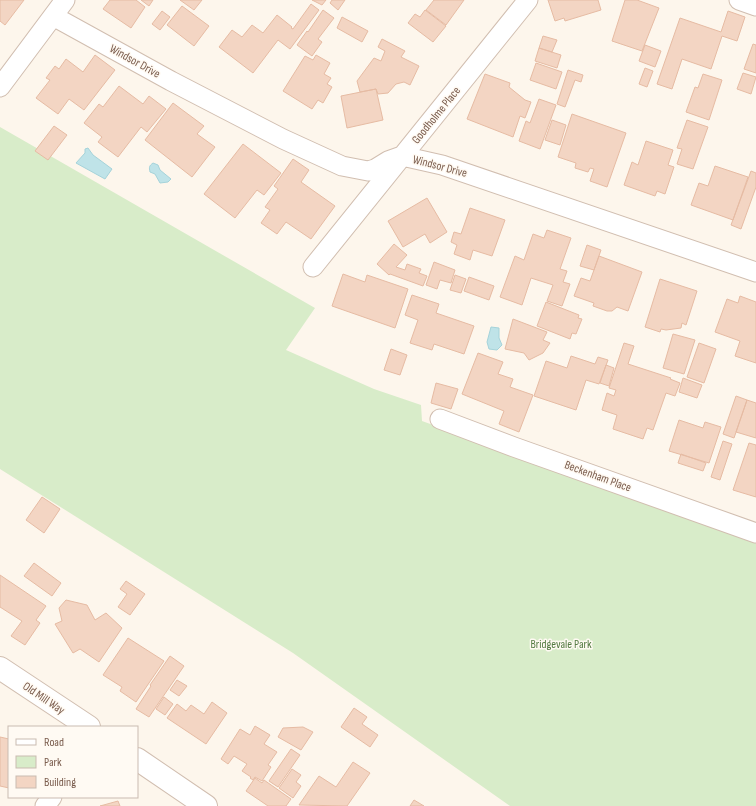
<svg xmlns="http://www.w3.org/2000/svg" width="756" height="806" viewBox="0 0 756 806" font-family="'Sofia Sans Condensed',sans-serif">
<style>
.green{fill:#d8ecc9}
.water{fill:#bfe3e8;stroke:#a5d3da}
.building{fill:#f3d5c3;stroke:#e6bba3}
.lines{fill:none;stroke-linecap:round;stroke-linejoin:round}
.minor-casing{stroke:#d1beb0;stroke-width:21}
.tertiary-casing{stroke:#d1beb0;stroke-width:24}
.minor{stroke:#fff;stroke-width:19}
.tertiary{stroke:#fff;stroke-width:22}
.labels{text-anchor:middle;stroke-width:3;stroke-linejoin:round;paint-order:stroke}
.street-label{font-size:12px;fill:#7a5c4d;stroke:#fffaf3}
.park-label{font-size:12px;fill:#537a41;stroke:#fffaf3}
</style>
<rect width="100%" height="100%" fill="#fdf6ec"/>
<path class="green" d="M0,127L315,308L286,350L374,389L421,405L422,421L756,542V806H510L293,653L0,469Z"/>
<path class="water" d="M88,148L93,155L112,169L105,179L76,163L85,153V149Z
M153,163L158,165L160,170L171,179L168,182L160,183L155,174L150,172C149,167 149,166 153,163Z
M491,327L499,328V338L502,345L497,350L489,349L487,342Z"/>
<path class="building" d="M0,0H24L5,25L0,21Z
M110,0H136L145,7L131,28L103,9Z
M141,0H153L149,6Z
M180,0H202L194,10Z
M312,0H326L322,5Z
M332,0H345L338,10L330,3Z
M434,0H464L446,25L426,10Z
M548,0H598L601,10L565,21L564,18L555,21Z
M625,0H637L659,8L642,51L612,41Z
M311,4L319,10L290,49L278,40L253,73L219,47L232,30L242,37L252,25L263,33L277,15L292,27L291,28L293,29Z
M182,6L209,26L194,46L167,25Z
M323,10L334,18L318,39L322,42L312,56L297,45L307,31L308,32Z
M425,10L446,26L433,42L408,23L415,14L420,17Z
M162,11L170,17L160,30L152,24Z
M728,11L745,17L737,41L722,36L711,69L682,59L672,89L657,84L680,18L721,32Z
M342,17L368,31L362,42L337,28Z
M543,36L557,40L552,52L539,48Z
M382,39L405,51L401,57L419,66L410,85L404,82L396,84L388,93L378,94L376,89L360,92L357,81L374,58L381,61L385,51L378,47Z
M753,44L756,45V73L744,69Z
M645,45L661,51L655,67L639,61Z
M539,48L561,55L557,68L535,61Z
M95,55L115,70L84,110L69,99L58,114L36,98L50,80L46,78L55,66L59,69L66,59L83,72Z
M316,55L330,63L324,74L331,78L327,84L332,87L323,103L318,100L312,109L283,91L305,56L313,60Z
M536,63L562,72L556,89L530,80Z
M645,68L653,71L647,87L639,84Z
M568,70L583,75L581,82L575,80L565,107L557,104Z
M743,73L756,77L751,94L737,89Z
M485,74L510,83L509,87L525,100L531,102L525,118L520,116L513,137L467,119Z
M703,74L722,80L709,120L686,112L695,87L698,88Z
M119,86L143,104L149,96L166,109L147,132L141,127L118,157L98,142L102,137L84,123L99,104L103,107Z
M376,89L383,120L347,128L341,96Z
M539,99L556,105L540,149L519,141L526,121L530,123Z
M173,103L204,126L197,134L215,147L192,177L145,140Z
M572,114L626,133L607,187L590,181L594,169L590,168L588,172L575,168L576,163L558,157Z
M552,120L566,125L560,145L545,140Z
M687,120L708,127L693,169L677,164L682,149L677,148Z
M54,126L67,135L48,160L35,151Z
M646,141L673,150L668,165L674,167L665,194L657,191L655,196L624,185L632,162L638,165Z
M243,144L281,173L264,195L257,190L235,218L204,194Z
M293,159L309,170L301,182L335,206L311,239L286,222L277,234L261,223L270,210L265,207L278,189L274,186Z
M715,166L748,177L733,220L691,205L699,183L708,186Z
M751,171L756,173V187L741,229L731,225Z
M427,198L447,232L430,243L425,234L403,247L388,221Z
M470,208L505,220L492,256L473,250L470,260L454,254L457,245L451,242L454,232L461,234Z
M547,230L571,238L560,269L567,271L563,282L570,284L562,306L547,301L553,285L531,278L522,305L500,297L515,256L524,260L533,234L544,238Z
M394,244L407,255L396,267L405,270L407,264L421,269L419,273L427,276L423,286L390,274L389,275L377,264Z
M587,245L601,250L594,270L580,266Z
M599,256L642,272L628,311L617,307L612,311H607L593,306L594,303L574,296L581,278L590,281Z
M434,262L455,270L451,283L440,280L437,289L426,285Z
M343,274L365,282L367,275L408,289L395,328L332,306Z
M455,275L466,279L461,293L450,290Z
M469,277L494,286L489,300L464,291Z
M660,279L697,291L686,325L682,323L681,328L666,330L661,329L660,332L645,327Z
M412,295L439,304L436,313L474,326L464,354L434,344L432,350L410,343L418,320L405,315Z
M740,296L756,302V363L735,356L740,341L715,332L727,299L738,303Z
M546,302L579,315L578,318L582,319L576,334L572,333L570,339L537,326Z
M513,319L547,332L543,340L550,343L543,353L529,360L524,353L505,349Z
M673,334L695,340L684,374L663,368Z
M624,343L634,346L628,364L671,378L670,379L680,383L675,396L666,393L653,430L647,428L643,439L613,429L617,415L602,410L607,393L614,396L616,390L609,388Z
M699,343L716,349L704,383L687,377Z
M391,349L407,355L400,375L384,370Z
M478,353L503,362L498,374L513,379L510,387L533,395L519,432L499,424L504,411L462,394Z
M571,356L595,364L598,357L608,360L599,384L586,380L576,410L534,396L546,361L567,368Z
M606,365L614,368L609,386L600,383Z
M683,378L702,385L697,398L679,392Z
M436,383L458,389L451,409L431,403Z
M736,396L747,400L734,438L723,434Z
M747,400L756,403V438L736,432Z
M679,420L703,428L705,422L721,427L709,463L669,451Z
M723,441L732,444L720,480L711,477Z
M749,443L756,445V497L733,490Z
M681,454L706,463L703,471L678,463Z
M42,497L60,509L44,533L26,520Z
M34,563L61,583L52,596L24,576Z
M0,575L46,606L36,620L40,623L25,645L11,636L22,621L0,607Z
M126,581L145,594L130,615L118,607L127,594L120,589Z
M66,600L87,605L95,620L106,613L122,628L99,662L80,649L73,653L55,624L62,621L59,608Z
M128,638L164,661L136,702L120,691L122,687L103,675Z
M170,656L184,666L149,717L136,709L151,686L150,685Z
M177,680L187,686L179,696L170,690Z
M164,697L173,704L165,715L156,709Z
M212,702L227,713L206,744L167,718L177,704L186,711L191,705L204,714Z
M354,708L367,717L362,724L378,735L370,747L341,727Z
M255,726L270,735L264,744L277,752L268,765L271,767L262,781L255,777L253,780L250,778L251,777L242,771L247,764L234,756L228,764L221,759L240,729L250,735Z
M303,727L313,732L301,750L278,737L283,728Z
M0,737L9,739V788L0,786Z
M291,749L300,755L278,787L269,781Z
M353,762L370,773L347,806L299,805L319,776L336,787Z
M292,769L301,775L296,782L301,786L293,798L279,788Z
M255,778L262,783L264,780L291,799L286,806H268L246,791Z
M414,800L424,806H410Z
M118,801L120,806H100Z"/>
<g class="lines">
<defs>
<path id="minor" d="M739,0L756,6
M53,16L171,81L283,139L342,166L368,171L375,169L388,161L402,156L442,165L756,272
M0,87L65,0
M313,267L528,0
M440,419L514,447L756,533
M45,806L52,797"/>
<path id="tertiary" d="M0,668L89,727
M137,759L206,806"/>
</defs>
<use href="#minor" class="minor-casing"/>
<use href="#tertiary" class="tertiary-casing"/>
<use href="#minor" class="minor"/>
<use href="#tertiary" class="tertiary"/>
</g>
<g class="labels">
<g class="street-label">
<text transform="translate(135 61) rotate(29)" y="4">Windsor Drive</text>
<text transform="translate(436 115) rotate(-51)" y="4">Goodholme Place</text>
<text transform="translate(440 166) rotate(15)" y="4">Windsor Drive</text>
<text transform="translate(598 476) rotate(20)" y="4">Beckenham Place</text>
<text transform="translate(44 698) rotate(34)" y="4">Old Mill Way</text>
</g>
<g class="park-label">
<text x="561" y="648">Bridgevale Park</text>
</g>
</g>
<rect x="8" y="726" width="130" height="72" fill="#fffaf3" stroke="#cabbb1"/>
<rect x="16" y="739" width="20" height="6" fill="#ffffff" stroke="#cabbb1"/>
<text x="44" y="746" font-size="12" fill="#7a5c4d">Road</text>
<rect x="16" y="756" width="20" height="12" fill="#d8ecc9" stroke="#cabbb1"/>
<text x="44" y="766" font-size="12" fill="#7a5c4d">Park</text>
<rect x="16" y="776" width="20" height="12" fill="#f3d5c3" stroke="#cabbb1"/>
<text x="44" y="786" font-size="12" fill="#7a5c4d">Building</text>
</svg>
